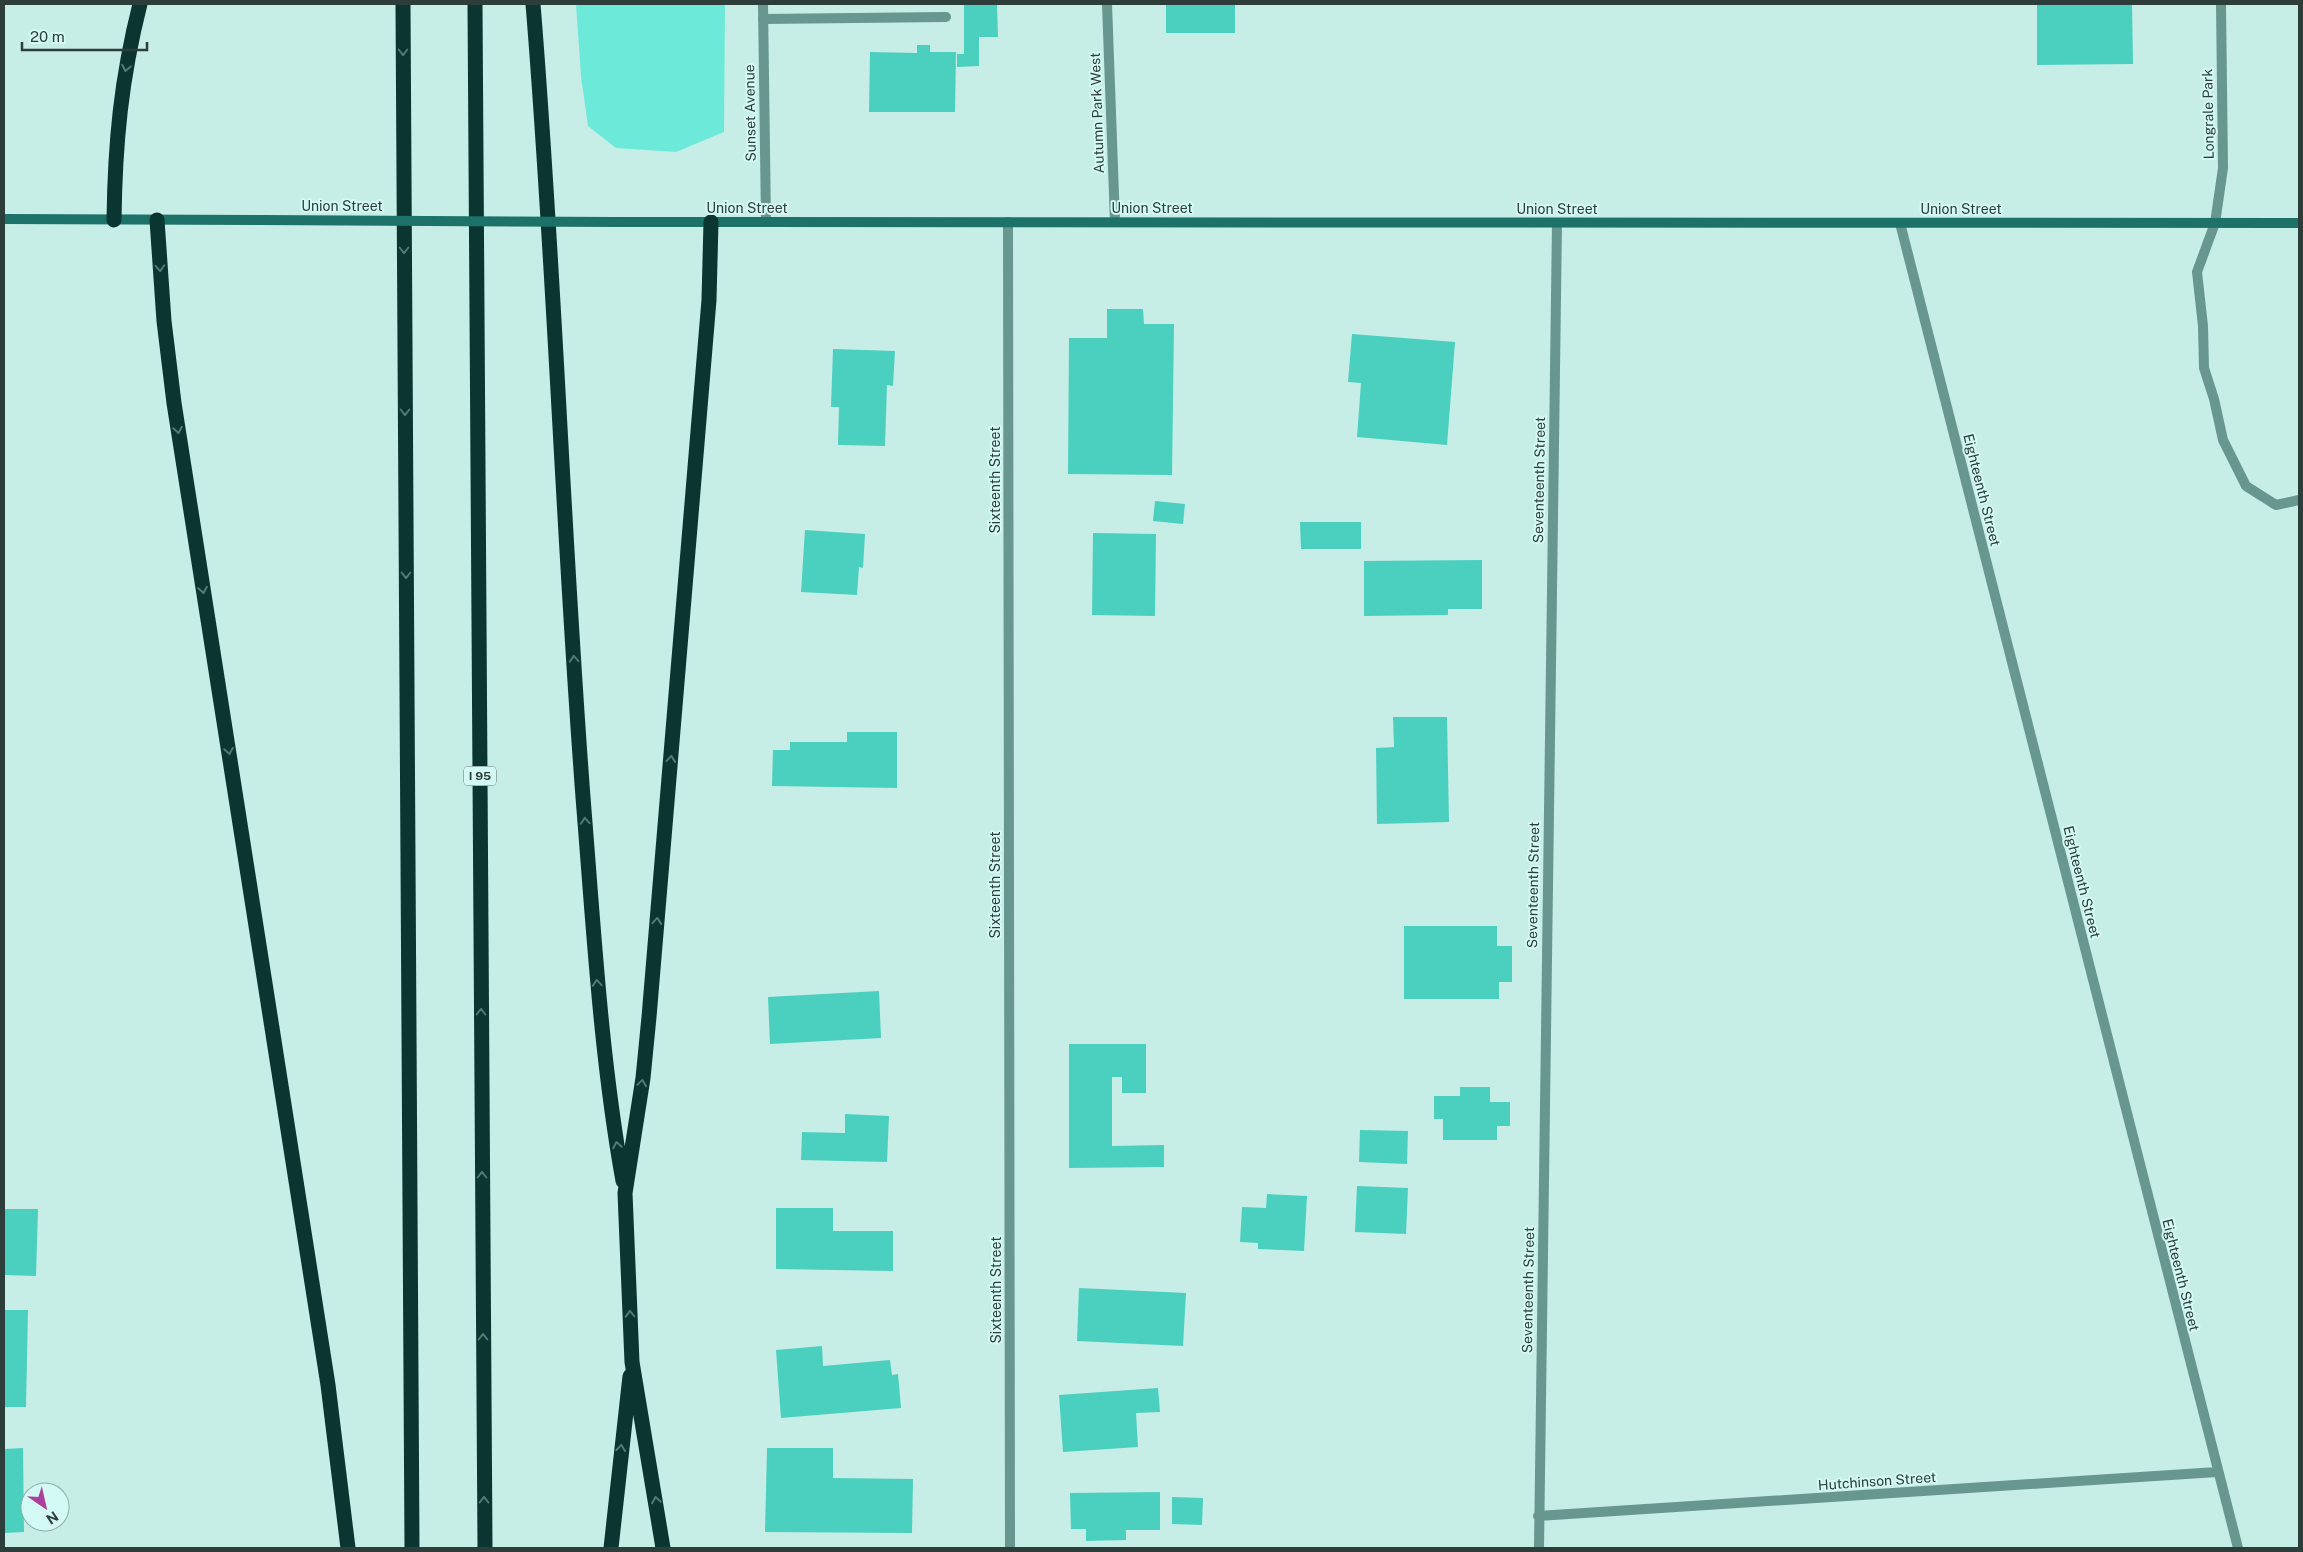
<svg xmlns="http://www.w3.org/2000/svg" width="2303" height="1552" viewBox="0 0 2303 1552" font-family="'Public Sans',sans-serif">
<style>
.green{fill:#6de9d9}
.building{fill:#4bd0c0}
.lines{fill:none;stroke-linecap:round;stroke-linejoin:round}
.service{stroke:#67978f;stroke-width:10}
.minor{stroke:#67978f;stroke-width:10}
.secondary{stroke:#1c7168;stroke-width:10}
.motorway{stroke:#0a3531;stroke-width:15}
.secondary-bridge{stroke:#1c7168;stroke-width:10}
.oneway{stroke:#507a75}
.labels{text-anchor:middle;stroke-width:4;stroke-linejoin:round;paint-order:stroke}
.shield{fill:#d3faf4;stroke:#5f7672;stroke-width:1}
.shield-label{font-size:12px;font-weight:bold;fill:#2d3d3a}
.street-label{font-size:14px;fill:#2d3d3a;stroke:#d3faf4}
</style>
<rect width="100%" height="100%" fill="#c6ede6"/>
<path class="green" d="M576,4H725L724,132L676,152L616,148L588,126L581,76Z"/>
<path class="building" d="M964,4H997L998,37H979V66L957,67V54H964Z
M1166,4H1235V33H1166Z
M2037,4H2132L2133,64L2037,65Z
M917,45H930V52H956L955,112H869L870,52L917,53Z
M1107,309H1143L1144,324H1174L1172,475L1068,474L1069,338H1107Z
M1352,334L1455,342L1447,445L1357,437L1361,383L1348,382Z
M833,349L895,351L893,386L887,385L885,446L838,445L839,407H831Z
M1155,501L1185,504L1183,524L1153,521Z
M1300,522H1361V549H1301Z
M805,530L865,534L863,568L859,567L857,595L801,592Z
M1093,533L1156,534L1155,616L1092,615Z
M1482,560V609H1448V615L1364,616V561Z
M1393,717H1447L1449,822L1377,824L1376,748L1394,747Z
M847,732H897V788L772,786L773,750H790V742H847Z
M1404,926H1497V946H1512V982H1499V999H1404Z
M879,991L881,1038L770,1044L768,997Z
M1069,1044H1146V1093H1122V1077H1112V1146L1164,1145V1167L1069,1168Z
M1460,1087H1490V1102H1510V1126H1497V1140H1443V1119H1434V1096H1460Z
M845,1114L889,1116L887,1162L801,1160L802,1132L845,1133Z
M1360,1130L1408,1131L1407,1164L1359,1162Z
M1357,1186L1408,1188L1406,1234L1355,1232Z
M1267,1194L1307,1196L1304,1251L1258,1249V1243L1240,1242L1242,1207L1266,1208Z
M776,1208H833V1231H893V1271L776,1269Z
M4,1209H38L36,1276L4,1275Z
M1079,1288L1186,1293L1183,1346L1077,1341Z
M4,1310H28L26,1407H4Z
M822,1346L823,1366L890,1360L892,1375L898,1374L901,1408L781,1418L776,1350Z
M1158,1388L1160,1412L1136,1413L1138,1447L1063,1452L1059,1395Z
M23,1448L24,1532L4,1533V1449Z
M767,1448H833V1478L913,1479L912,1533L765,1532Z
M1160,1492V1530H1126V1540L1086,1541V1529H1071L1070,1493Z
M1172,1497L1203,1498L1202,1525L1172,1524Z"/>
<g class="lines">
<path class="service" d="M1107,4L1115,222
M2221,4L2223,168L2215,223L2197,272L2203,326L2204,368L2214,399L2223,440L2246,486L2276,505L2299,500
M763,19L946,17"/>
<path class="minor" d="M763,4L766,222
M1008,222L1010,1548
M1900,223L2238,1548
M1538,1516L2217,1472
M1539,1548L1557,223"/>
<path class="secondary" d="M4,219L262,220
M615,222L2299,223"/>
<path class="motorway" d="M403,4L412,1548
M475,4L485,1548
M533,4C555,272 563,541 584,810C594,934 601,1058 623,1181
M114,220C115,143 121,79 140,4
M157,220L164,321L174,403L328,1385L348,1548
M611,1548L630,1376
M663,1548L632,1362L625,1193L643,1078L649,1017L709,300L711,222"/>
<path class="secondary-bridge" d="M262,220L615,222"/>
</g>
<defs><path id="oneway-chevron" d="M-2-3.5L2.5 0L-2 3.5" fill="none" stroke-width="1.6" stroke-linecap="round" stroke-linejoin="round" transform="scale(1.25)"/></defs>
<g class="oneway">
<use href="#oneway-chevron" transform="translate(403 52) rotate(90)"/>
<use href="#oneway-chevron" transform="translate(126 68) rotate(101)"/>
<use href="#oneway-chevron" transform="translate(404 250) rotate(90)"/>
<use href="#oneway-chevron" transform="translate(160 268) rotate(86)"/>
<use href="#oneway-chevron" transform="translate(405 412) rotate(90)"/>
<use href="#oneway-chevron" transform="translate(178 430) rotate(81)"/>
<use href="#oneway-chevron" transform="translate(406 575) rotate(90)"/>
<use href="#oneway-chevron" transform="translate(203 590) rotate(81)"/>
<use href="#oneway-chevron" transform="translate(574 659) rotate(-94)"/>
<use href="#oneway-chevron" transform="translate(229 751) rotate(81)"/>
<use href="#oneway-chevron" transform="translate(671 759) rotate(-85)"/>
<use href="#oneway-chevron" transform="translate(585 821) rotate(-94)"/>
<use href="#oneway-chevron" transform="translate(657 921) rotate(-85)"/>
<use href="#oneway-chevron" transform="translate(597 983) rotate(-94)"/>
<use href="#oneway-chevron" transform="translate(481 1012) rotate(-90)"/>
<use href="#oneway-chevron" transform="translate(642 1083) rotate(-82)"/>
<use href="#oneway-chevron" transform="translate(617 1145) rotate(-100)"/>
<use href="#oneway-chevron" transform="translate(482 1175) rotate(-90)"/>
<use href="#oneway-chevron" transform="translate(630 1314) rotate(-92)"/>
<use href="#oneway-chevron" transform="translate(483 1337) rotate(-90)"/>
<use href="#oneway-chevron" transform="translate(621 1448) rotate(-83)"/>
<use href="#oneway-chevron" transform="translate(484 1500) rotate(-90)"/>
<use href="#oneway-chevron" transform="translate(656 1500) rotate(-99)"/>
</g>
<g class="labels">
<rect class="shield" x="464" y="766.5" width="32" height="19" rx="4"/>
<g class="shield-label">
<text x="480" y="780">I 95</text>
</g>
<g class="street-label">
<text transform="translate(750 113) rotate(-91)" y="5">Sunset Avenue</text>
<text transform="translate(1097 113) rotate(-92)" y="5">Autumn Park West</text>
<text transform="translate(2208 114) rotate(-91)" y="5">Longrale Park</text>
<text x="342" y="211">Union Street</text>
<text x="747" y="213">Union Street</text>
<text x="1152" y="213">Union Street</text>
<text x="1557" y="214">Union Street</text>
<text x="1961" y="214">Union Street</text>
<text transform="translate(995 480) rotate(-90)" y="5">Sixteenth Street</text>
<text transform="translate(1539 480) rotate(-89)" y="5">Seventeenth Street</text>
<text transform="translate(1982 490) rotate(76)" y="5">Eighteenth Street</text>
<text transform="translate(2082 882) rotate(76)" y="5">Eighteenth Street</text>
<text transform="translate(995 885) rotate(-90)" y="5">Sixteenth Street</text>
<text transform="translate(1533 885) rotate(-89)" y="5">Seventeenth Street</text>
<text transform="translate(2181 1275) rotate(76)" y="5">Eighteenth Street</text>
<text transform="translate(996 1290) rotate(-90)" y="5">Sixteenth Street</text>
<text transform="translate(1528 1290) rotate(-89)" y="5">Seventeenth Street</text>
<text transform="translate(1877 1481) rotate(-4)" y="5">Hutchinson Street</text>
</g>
</g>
<rect width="2303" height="1552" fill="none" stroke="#2d3d3a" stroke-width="10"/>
<g transform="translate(45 1507) rotate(146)"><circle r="24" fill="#d3faf4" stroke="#91aeaa"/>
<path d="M0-4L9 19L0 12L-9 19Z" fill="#ae409d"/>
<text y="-8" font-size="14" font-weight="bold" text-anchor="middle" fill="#2d3d3a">N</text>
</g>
<path d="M22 42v8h125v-8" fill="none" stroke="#2d3d3a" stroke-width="2.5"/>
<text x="30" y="42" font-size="15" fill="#2d3d3a" stroke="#d3faf4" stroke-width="4" paint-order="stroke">20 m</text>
</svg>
